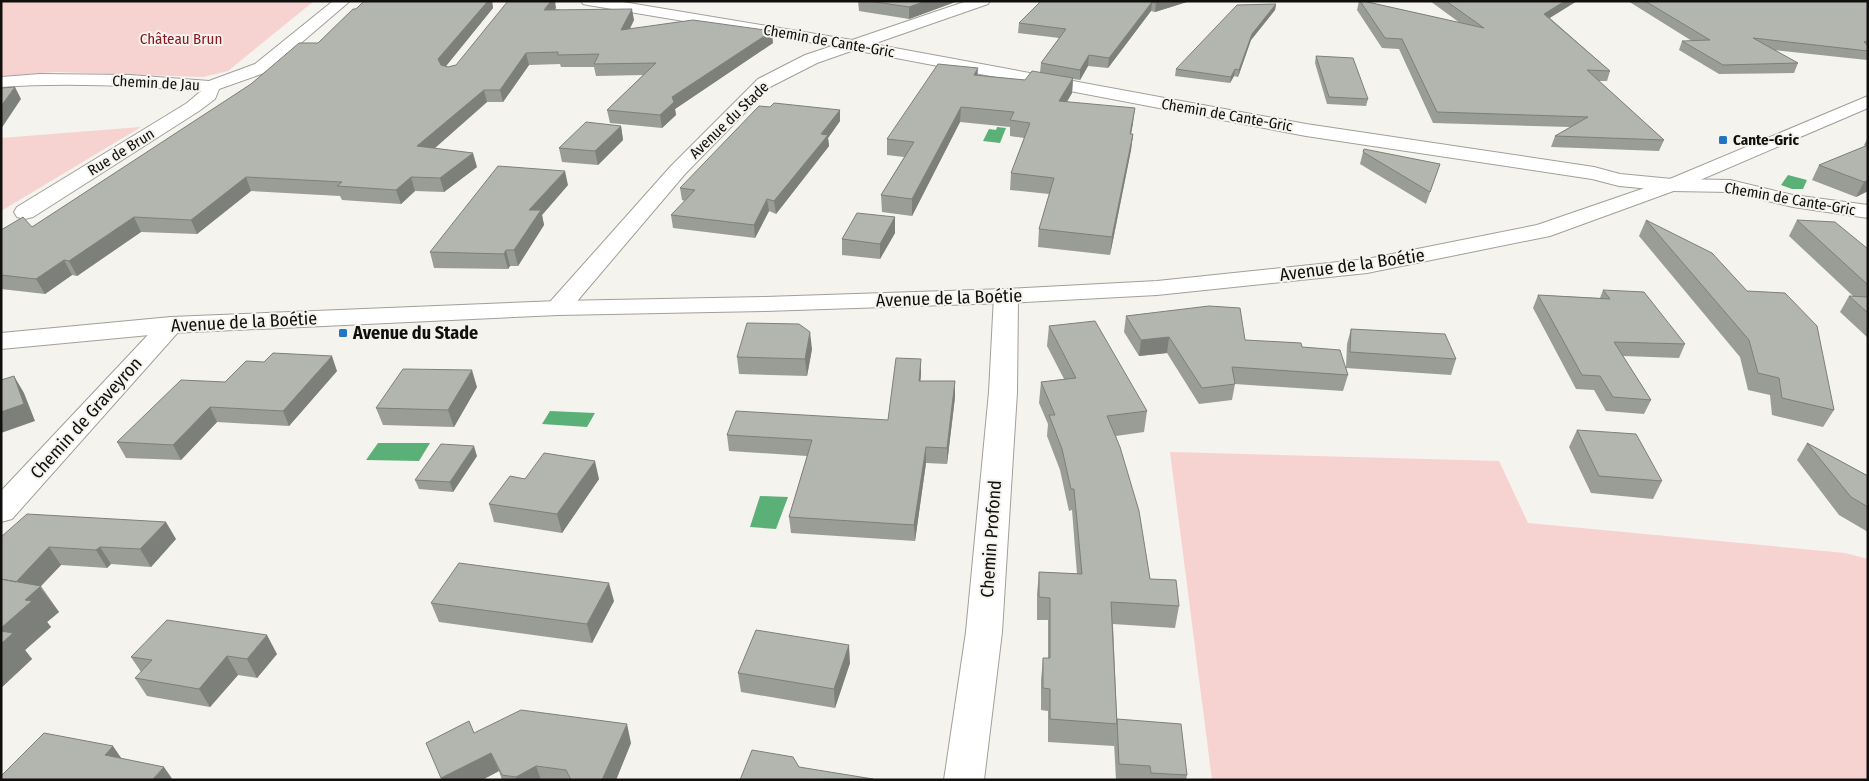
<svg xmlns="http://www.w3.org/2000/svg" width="1869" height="781" viewBox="0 0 1869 781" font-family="'Fira Sans Condensed',sans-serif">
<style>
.green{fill:#f6d2d0}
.water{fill:#5bb077}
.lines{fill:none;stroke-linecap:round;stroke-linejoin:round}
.street-casing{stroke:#a19f99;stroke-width:2}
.secondary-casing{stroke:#a19f99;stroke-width:2}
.street{fill:#fff;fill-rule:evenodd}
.secondary{fill:#fff;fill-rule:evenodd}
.wall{fill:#9a9c96}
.shaded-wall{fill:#7d7f7a}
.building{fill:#b3b5af;stroke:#7d7f7a}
.poi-dot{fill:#2275c4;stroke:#f5f3ed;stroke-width:2}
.labels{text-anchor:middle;stroke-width:4;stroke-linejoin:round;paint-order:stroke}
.far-park-label{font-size:15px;fill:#8a1724;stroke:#f5f3ed}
.far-street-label{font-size:15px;fill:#100f0d;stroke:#f5f3ed}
.far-poi-label{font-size:15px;font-weight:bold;fill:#100f0d;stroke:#f5f3ed;text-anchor:start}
.street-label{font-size:18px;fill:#100f0d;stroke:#f5f3ed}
.poi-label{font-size:18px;font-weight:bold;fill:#100f0d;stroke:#f5f3ed;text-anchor:start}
</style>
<rect width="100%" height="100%" fill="#f5f3ed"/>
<path class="green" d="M1,1H314L228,71L203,77L56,72L1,76Z
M141,127L1,211V138Z
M1170,452L1499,461L1528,523L1845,553L1868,559V780H1212Z"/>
<path class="water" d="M997,127L1006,128L1000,143L983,141L989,129L996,130Z
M1788,175L1807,180L1803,189H1792L1781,185Z
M550,411L595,413L587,427L542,424Z
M378,443H430L419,461L366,460Z
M760,496L788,497L776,529L750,527Z"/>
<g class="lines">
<defs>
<path id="street" d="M333,1H350L267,72L219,89L215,99L199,111L33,217L25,219L17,217L14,212L17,207L187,103L201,91C134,86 68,82 1,87V77L40,74L130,75L209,81L255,64Z
M581,1H617L852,40L967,1H990L988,4L873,44L1306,124L1594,167L1620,174L1672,179L1730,180L1793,195L1868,205V218L1793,207L1730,192L1672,191L1619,186L1592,179L1306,136L854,50L817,63L770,87L685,174L567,313L558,315L549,313L546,308L549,303L671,166L758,79L805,55L832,46L588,5L583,4Z
M1006,289L1015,291L1018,296L1017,392L1002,632L984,780H944L966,632L989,392L994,296L997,291Z
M171,317L180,320L184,325L180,330L12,519L1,522V491L162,320Z"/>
<path id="secondary" d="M1868,96V108L1679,189L1550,236L1367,273L1157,295L1006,303L765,311L558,315L171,333L1,349V333L171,317L558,301L765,297L1006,289L1157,281L1367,259L1537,225L1665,181Z"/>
</defs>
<use href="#street" class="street-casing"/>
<use href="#secondary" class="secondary-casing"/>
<use href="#street" class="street"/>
<use href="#secondary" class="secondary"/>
</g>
<path class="wall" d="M364,1H492L493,8L446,66L448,67L456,65L556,8L555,9L634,20L630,29L773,43L675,109L676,115L662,128L610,123L607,110L643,75L596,76L594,67H561L560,64L529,65L503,102H487L434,149L477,167L444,192L415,191L401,204L342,200L340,196L251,191L197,234L141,232L77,276L72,275L45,294L1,289V230L32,227L318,43Z
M858,1H958L909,19L859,11Z
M1041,1H1190L1155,12L1151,11L1108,68L1088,66L1080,80L1073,79L1072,93L1067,102L1133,123L1131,134H1133L1131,150L1110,255L1038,247L1039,229L1049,194L1010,190L1011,173L1024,138L1010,136V127L960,122L912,216L882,212L881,195L904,157L887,155V139L977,75L1025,80L1040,72L1041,63L1059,38L1018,33L1019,23Z
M1359,1H1363L1460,23L1430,1H1577L1550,18L1610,71L1607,81H1599L1664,140L1659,151L1551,147L1555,136L1570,127L1433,123L1399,49L1382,48L1357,10Z
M1628,1H1868V59L1867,60L1773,50L1798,63L1794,73L1719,74L1679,50L1682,41H1692Z
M1276,4L1275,10L1251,40L1238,77L1234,76L1230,83L1175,76L1176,69Z
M1316,56L1368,99L1366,106L1327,104L1315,63Z
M770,107L840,110V121L828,138L829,146L776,214L769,211L755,238L673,228L671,215L685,201L682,200L680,188Z
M621,126L623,140L598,165L562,162L559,148Z
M1868,138V191L1856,197L1812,180L1819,165L1866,146L1864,145Z
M1363,152L1440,164L1426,204L1360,164Z
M568,185L542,215L544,225L518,266H510L508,269L434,268L430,252Z
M895,217V233L880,259L842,255V239Z
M1646,220L1834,410L1823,427L1772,415L1770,395L1748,390L1740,357L1639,236Z
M1797,220L1868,249V338L1840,312L1849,296H1853L1789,236Z
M1603,290L1685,344L1679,358L1623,356L1651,400L1644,414L1606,411L1594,390L1576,389L1533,308L1538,295L1600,298Z
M1126,316L1245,340L1302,347L1346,367L1347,344L1351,329L1456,359L1451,375L1346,368L1348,375L1343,391L1235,384L1232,400L1199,404L1167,353L1139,356L1124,332Z
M1049,326L1147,411L1144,432L1116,436L1150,579L1179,606L1175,628L1113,624L1117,720L1187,775L1186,780H1116L1114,742V746L1048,742V711L1041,710V680L1043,658H1048V620H1037V594L1039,572L1077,574L1072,510L1069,511L1060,470L1047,436L1048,424L1039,403L1041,382L1064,379L1047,346Z
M812,349L807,376L739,374L737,357Z
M337,371L289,426L217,422L181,460L126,458L117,442L225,382Z
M921,374L920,381H955V397L947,464L926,463L915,541L791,533L789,517L807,456L729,451L727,435L888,420Z
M477,387L454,427L383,425L376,408Z
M1577,430L1662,481L1653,499L1591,493L1569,447Z
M1807,443L1868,476V532L1839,515L1797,460Z
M477,456L453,492L419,489L415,480Z
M525,479H599L562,533L494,522L489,504Z
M1,537L176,539L151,567L111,564L107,568L61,565L41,586L59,612L47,622L51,627L25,650L32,659L1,688Z
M614,601L592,643L439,622L431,603Z
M277,654L257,678L238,675L210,707L147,696L135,678L141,672L131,657Z
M850,663L835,708L741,692L738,673Z
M474,733L631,743L616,780H502L499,771L482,780H442Z"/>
<path class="shaded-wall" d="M488,1H492L493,8L442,71L438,59Z
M551,1H555L556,8L547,21L544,10Z
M926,1H958L909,19V7Z
M1161,1H1190L1155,12L1156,3Z
M1565,1H1577L1541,23L1544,14Z
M1152,2L1151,11L1108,68L1109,58Z
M1276,4L1275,10L1251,40L1238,77L1239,70L1252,34Z
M632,9L634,20L623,41L621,30Z
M772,31L773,43L675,109L676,115L662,128L660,115L672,97Z
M526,53L529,65L503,102L500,90Z
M1089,55L1088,66L1080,80V70Z
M978,68L977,83L974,75Z
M1235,69L1234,76L1230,83L1231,77Z
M1073,78L1072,93L1058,116L1059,101Z
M15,87L21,99L1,129V106Z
M484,90L487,102L421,160L417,146Z
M961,107L960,122L912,216V199Z
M1135,108L1133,123L1128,150L1130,134Z
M840,110V121L828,138L829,146L776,214L774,201L821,134Z
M621,126L623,140L598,165L595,151Z
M1133,134L1131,150L1110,255L1112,237Z
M473,153L477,167L444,192L440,178Z
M565,171L568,185L542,215L544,225L518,266L514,250L529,210Z
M246,177L251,191L197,234L191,220Z
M411,177L415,191L401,204L396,190Z
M1868,180V191L1856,197L1864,182Z
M767,199L769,211L755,238L754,225Z
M134,217L141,232L77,276L69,261Z
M895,217V233L880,259V244Z
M506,250L510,266L508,269L504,254Z
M64,260L72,275L45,294L36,279Z
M810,332L812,349L807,376L805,359Z
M1169,337L1167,353L1139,356L1141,340Z
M332,356L337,371L289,426L283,411Z
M921,359V374L919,397V381Z
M472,370L477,387L454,427L448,410Z
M14,376L24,393L35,421L1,433V412Z
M955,381V397L947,464V448Z
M210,407L217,422L181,460L173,445Z
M474,446L477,456L453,492L450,482Z
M926,447V463L915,541L914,525Z
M595,461L599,479L562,533L557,514Z
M166,522L176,539L151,567L140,549Z
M49,547L61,565L40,587L59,612L47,622L51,627L25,650L32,659L1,688V628L16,582Z
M100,547L111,564L107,568L96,550Z
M609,583L614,601L592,643L587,624Z
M267,635L277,654L257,678L247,659Z
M849,645L850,663L835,708L834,689Z
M227,656L238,675L210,707L199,689Z
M627,724L631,743L616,780H602Z
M113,746L126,765L105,755Z
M491,753L499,771L482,780H442L441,778Z
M536,766L541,780H517L516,777Z
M164,767L173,780H152Z"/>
<path class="building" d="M364,1H488L438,59L441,65L448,67L456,65L508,1H551L544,10L632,9L621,30L693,20L772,31L672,97L674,102L660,115L607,110L656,63L594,64L599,54L558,55V52L526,53L500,90H484L417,146L473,153L440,178L411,177L396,190L337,186L342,182L246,177L191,220L134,217L69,261L64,260L36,279L1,275V230L23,217L32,227L251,84L299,43H318L353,9H356Z
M869,1H926L909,7Z
M1041,1H1161L1156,3L1152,2L1109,58L1089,55L1080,70L1041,63L1066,29L1019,23Z
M1360,1H1363L1484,28L1446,1H1565L1544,14L1610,71L1587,70L1664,140L1555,136L1588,117L1437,112L1402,39L1385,38Z
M1645,1H1868V41L1864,42L1868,46V51L1753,38L1798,63L1723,65L1682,41L1710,40Z
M1276,4L1252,34L1239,70L1235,69L1231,77L1176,69L1237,5Z
M1316,56L1353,58L1368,99L1329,97Z
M938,64L978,68L974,75L1025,80L1032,71L1073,78L1059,101L1135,108L1130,134H1133L1112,237L1039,229L1054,178L1011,173L1030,123L1010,120L1014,112L961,107L912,199L881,195L914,142L887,139Z
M15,87L1,106V88Z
M774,103L840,110L821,134L828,135L774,201L767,199L754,225L671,215L695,190L680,188L759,106L770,107Z
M586,122L621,126L595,151L559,148Z
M1868,145V180L1864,182L1819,165Z
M1364,149L1440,164L1430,192L1363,152Z
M498,166L565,171L529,210H541L514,250H506L504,254L430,252Z
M857,213L895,217L880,244L842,239Z
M1646,220L1712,253L1747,291L1785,293L1817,326L1834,410L1782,398L1779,378L1758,373L1749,340Z
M1797,220L1835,222L1868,249V285Z
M1603,290L1644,292L1685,344L1614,342L1651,400L1613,397L1600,376L1582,375L1538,295L1610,299Z
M1849,296L1868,297V313Z
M1209,306L1240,308L1245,340L1301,343L1302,347L1340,350L1348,375L1232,367L1235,384L1202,388L1169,337L1141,340L1126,316Z
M1095,321L1147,411L1107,416L1120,447L1139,511L1150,579L1176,580L1179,606L1111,602L1117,724L1050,719V689L1043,688V658H1050V598L1039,597V572L1082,574L1074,489H1071L1062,449L1049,415H1055L1041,382L1076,378L1049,326Z
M747,323L799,324L810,332L805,359L737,357Z
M1351,329L1445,334L1456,359L1350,352Z
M273,353L332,356L283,411L210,407L173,445L117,442L181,380L225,382L246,361L264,362Z
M896,358L921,359L919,381H955L947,448L926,447L914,525L789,517L812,440L727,435L736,411L888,420Z
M403,369L472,370L448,410L376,408Z
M14,376L24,404L1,412V380Z
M1577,430L1636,434L1662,481L1599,476Z
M1807,443L1868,476V507L1851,497Z
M441,444L474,446L450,482L415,480Z
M544,453L595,461L557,514L489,504L510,476L525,479Z
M27,514L166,522L140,549L100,547L96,550L49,547L16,582L1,579V537Z
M459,563L609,583L587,624L431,603Z
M1,579L41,586L25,600L32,601L1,628Z
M167,620L267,635L247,659L227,656L199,689L135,678L152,660L131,657Z
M756,630L849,645L834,689L738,673Z
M1,631L13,633L1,644Z
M521,710L627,724L602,780H571L566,770L536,766L516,777L502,775L491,753L441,778L426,743L469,721L474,733Z
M1117,719L1181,724L1187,775L1151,773L1150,766L1119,764Z
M44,733L113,746L105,755L164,767L152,780H1V776Z
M752,750L793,757L799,767L873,779L740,780Z"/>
<g class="poi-dot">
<rect x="1718" y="135" width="10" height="10" rx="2.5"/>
<rect x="338" y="328" width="10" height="10" rx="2.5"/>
</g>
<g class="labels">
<g class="far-park-label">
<text x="181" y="44">Château Brun</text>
</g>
<g class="far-street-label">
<text transform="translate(829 41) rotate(10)" y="5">Chemin de Cante-Gric</text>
<text transform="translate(156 83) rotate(3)" y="5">Chemin de Jau</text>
<text transform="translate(1227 115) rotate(10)" y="5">Chemin de Cante-Gric</text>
<text transform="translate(729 120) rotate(-44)" y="5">Avenue du Stade</text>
<text transform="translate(121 152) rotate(-32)" y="5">Rue de Brun</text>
<text transform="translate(1790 199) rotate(10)" y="5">Chemin de Cante-Gric</text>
</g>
<g class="far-poi-label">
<text x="1733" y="145">Cante-Gric</text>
</g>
<g class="street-label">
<text transform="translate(1352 265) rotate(-8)" y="6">Avenue de la Boétie</text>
<text transform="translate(949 298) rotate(-2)" y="6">Avenue de la Boétie</text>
<text transform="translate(244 322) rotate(-3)" y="6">Avenue de la Boétie</text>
<text transform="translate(86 418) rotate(-48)" y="6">Chemin de Graveyron</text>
<text transform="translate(991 539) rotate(-86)" y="6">Chemin Profond</text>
</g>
<g class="poi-label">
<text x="353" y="339">Avenue du Stade</text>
</g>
</g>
<rect width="1869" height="781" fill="none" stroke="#100f0d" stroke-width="5"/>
</svg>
